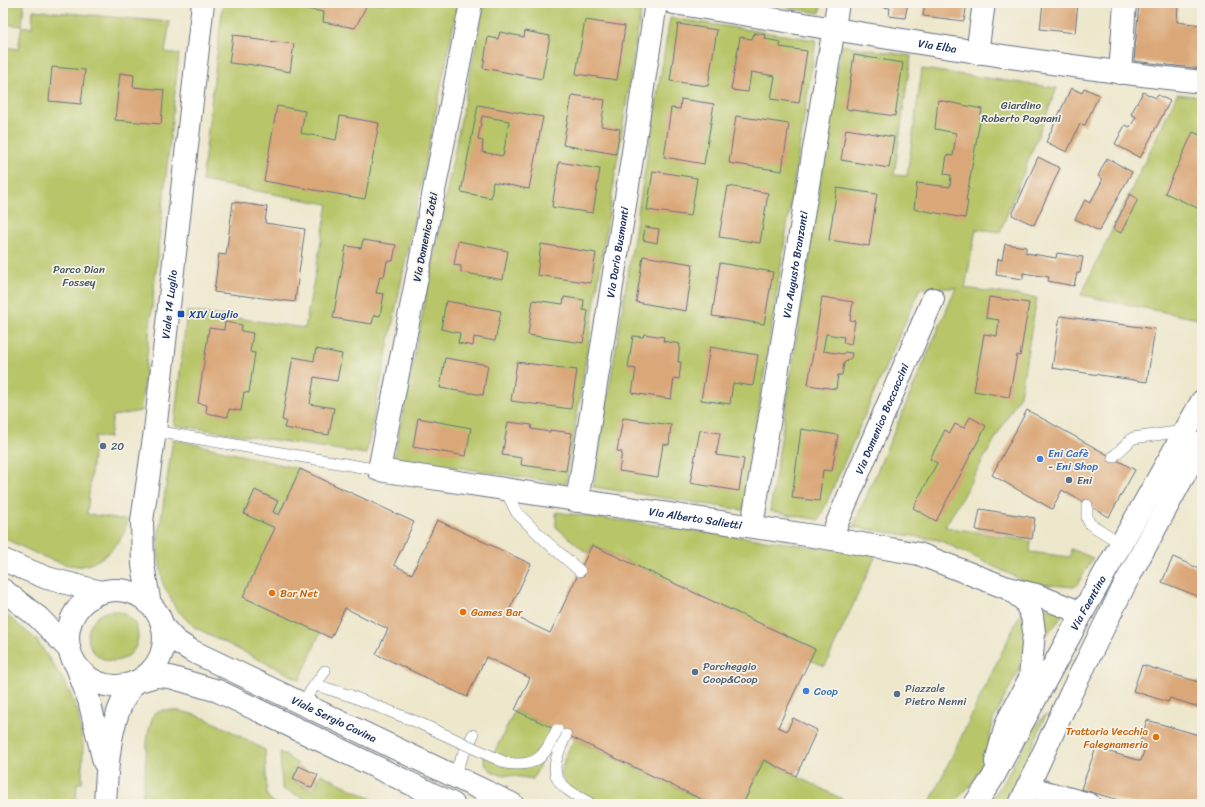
<svg xmlns="http://www.w3.org/2000/svg" width="1205" height="807" viewBox="0 0 1205 807" font-family="Sriracha,sans-serif">
<style>
.green{fill:#b8c669;stroke:#6a7a64}
.building{fill:#daa778;fill-rule:evenodd}
.lines{fill:none;stroke-linecap:round;stroke-linejoin:round}
.service-casing{stroke:#646f84;stroke-width:12}
.minor-casing{stroke:#646f84;stroke-width:24}
.tertiary-casing{stroke:#646f84;stroke-width:24}
.service{stroke:#fff;stroke-width:11}
.minor{stroke:#fff;stroke-width:22}
.tertiary{stroke:#fff;stroke-width:22}
.service-bridge-casing{stroke:#646f84;stroke-width:12;stroke-linecap:butt}
.service-bridge{stroke:#fff;stroke-width:11}
.transit-dot{fill:#1a4fb4;stroke:#f7f3e8;stroke-width:1.5}
.service-dot{fill:#5c6f8a;stroke:#f7f3e8;stroke-width:1.5}
.shop-dot{fill:#3f7fe0;stroke:#f7f3e8;stroke-width:1.5}
.food-dot{fill:#e8710a;stroke:#f7f3e8;stroke-width:1.5}
.labels{text-anchor:middle;stroke-width:3.5;stroke-linejoin:round;paint-order:stroke}
.street-label{font-size:11px;fill:#1b2f5e;stroke:#f7f3e8}
.park-label{font-size:11px;fill:#425561;stroke:#f7f3e8}
.transit-label{font-size:11px;fill:#164399;stroke:#f7f3e8;text-anchor:start}
.service-label{font-size:11px;fill:#4e5e75;stroke:#f7f3e8;text-anchor:start}
.shop-label{font-size:11px;fill:#366cbe;stroke:#f7f3e8;text-anchor:start}
.food-label{font-size:11px;fill:#c56008;stroke:#f7f3e8;text-anchor:start}
</style>
<rect width="100%" height="100%" fill="#f7f3e8"/>
<filter id="ink" filterUnits="userSpaceOnUse"><feTurbulence type="fractalNoise" baseFrequency=".025" numOctaves="2"/><feDisplacementMap in="SourceGraphic" scale="8" xChannelSelector="R" yChannelSelector="G"/><feConvolveMatrix kernelMatrix="1 2 1 2 8 2 1 2 1" color-interpolation-filters="sRGB"/></filter>
<filter id="wash" filterUnits="userSpaceOnUse"><feTurbulence type="fractalNoise" baseFrequency=".012" numOctaves="4" result="noise"/><feDisplacementMap in="SourceGraphic" scale="16" xChannelSelector="R" yChannelSelector="G"/><feGaussianBlur stdDeviation="0.9" result="paint"/><feColorMatrix in="noise" values="0 0 0 0 0 0 0 0 0 0 0 0 0 0 0 0 0 1.4 0 .05"/><feComposite in="paint" operator="in"/></filter>
<g filter="url(#wash)">
<rect width="100%" height="100%" fill="#ede7cc"/>
<path class="green" d="M3,3H24L22,26L32,28L33,10L170,22L165,52L179,54L141,411L113,416L109,438L95,436L87,514L128,520C126,526 124,533 121,538C113,551 93,568 76,566C53,564 24,547 3,538V47L18,49L22,26L3,24Z
M223,3H458L366,454L174,425L187,311L305,328L328,204L202,181Z
M484,3H592L641,11L566,484L394,458Z
M757,3H821L820,13Z
M670,18L816,40L743,510L593,487Z
M841,45L911,56L894,175L907,176L922,69L1057,88L1000,232L976,229L965,288L1037,298L1020,395L945,527L1031,541L1030,552L1070,557L1071,549L1093,558L1077,585L1074,587L1028,583L939,540L853,527L956,288H920L819,520L770,511Z
M1177,94L1202,97V320L1081,295Z
M173,439L300,469L279,515L273,512L278,501L255,490L244,513L275,528L320,633L300,680L194,627L176,609L163,584L157,546Z
M556,512L876,555L825,666L810,660L814,649L592,545L588,554L556,527Z
M1035,604L1063,613L1058,622L1041,640Z
M1023,608L1026,638L1022,664L993,720L986,759L971,785L952,804H929Z
M88 636a25 25 0 1 1 50 0a25 25 0 1 1-50 0Z
M3,612L36,639L66,684L78,712L83,745L82,783H77L76,804H3Z
M164,710C200,709 234,734 265,750L267,795L271,801L277,804H142L148,733L154,713Z
M515,710L557,730L533,779L493,773L485,764L482,750L493,755Z
M1046,714L1008,804H988L1004,782L1034,727Z
M575,739L711,804H572L561,774L565,756Z
M280,752L298,764L291,780L313,790L321,774L382,804H317L282,789Z
M764,760L852,804H743Z"/>
<g id="blocks">
<path class="building" d="M289,3H368L355,28L323,22L324,12L289,6Z
M868,3H908L905,18L889,16L890,8L868,5Z
M925,3H967L964,21L923,16Z
M1043,3H1078L1075,33L1040,29Z
M1139,3H1178L1177,22L1202,25V69L1134,61Z
M585,20L625,26L617,80L576,74Z
M678,24L717,30L708,86L670,81Z
M525,31L550,36L542,79L483,68L488,37L498,39L500,32L524,37Z
M754,33L766,35L765,39L781,42L780,47L807,51L799,103L771,99L775,76L751,72L748,92L731,90L740,37L752,39Z
M233,35L251,37V39L294,44L290,72L248,64L247,65L229,63Z
M854,55L903,63L895,116L846,109Z
M52,67L85,70L81,104L49,101Z
M120,73L134,75L133,87L164,90L161,124L115,120Z
M1071,88L1082,93L1084,88L1099,95L1085,125L1080,124L1067,152L1046,142Z
M1143,92L1156,98L1158,95L1170,101L1140,158L1115,144L1125,125L1130,127L1136,117L1131,114Z
M572,95L605,100L601,126L620,129L616,154L563,145Z
M681,99L714,104L704,164L664,157L671,108L680,109Z
M938,100L982,109L966,201H968L965,218L914,209L917,183L950,187L951,175L944,174L947,155L953,156L956,133L935,129Z
M478,105L543,117L529,189L493,182L491,198L461,192ZM482,116L509,121L503,156L482,152L483,141L478,140Z
M277,106L305,111L301,133L336,140L340,116L379,123L365,199L264,181Z
M736,116L789,124L782,171L729,163Z
M846,129L894,137L889,168L841,160Z
M1193,132L1202,136V210L1165,193Z
M1038,157L1060,168L1034,225L1012,215Z
M1107,158L1132,172L1099,231L1075,219L1085,200L1090,203L1103,179L1098,176Z
M559,162L600,169L593,213L552,207Z
M653,171L697,178L691,216L647,210Z
M728,186L768,193L760,243L719,237Z
M837,188L877,194L869,246L829,240Z
M1130,194L1138,199L1121,233L1113,229Z
M233,202L267,207L265,223L305,229L295,302L214,292L219,254L226,255Z
M645,227L659,229L657,243L643,240Z
M363,240L396,245L393,261H387L384,277L380,276L376,293L384,294L380,316L374,315L372,324L333,318L346,246L361,248Z
M458,241L508,251L503,280L461,272V266L454,265Z
M541,244L596,253L591,283L537,275Z
M1005,244L1026,247V253L1056,258L1057,253L1083,257L1080,273H1077L1074,286L1048,281L1049,277L1023,273V279L996,275L998,259L1002,260Z
M643,256L693,264L686,311L636,302Z
M720,263L773,272L764,324L712,316Z
M564,297L584,300L583,310L588,311L583,343L528,335L533,300L563,304Z
M822,297L853,302L850,320L855,321L851,345L843,343L844,337L826,334L823,351L843,354L845,352L852,353L851,358L844,363L842,375H838L836,389L808,385Z
M989,297L1029,303L1020,356L1017,355L1009,397L974,391L984,334L997,336L999,320L986,318Z
M446,301L501,311L495,341L474,337L473,346L458,343L460,333L441,329Z
M1060,316L1155,329L1147,382L1052,368Z
M225,322L242,325L241,331L253,333L250,352L255,353L249,393L244,392L241,411L229,409L228,417L206,413L207,405L198,403L209,328L224,330Z
M644,334L664,337L663,341L680,344L678,362H681L679,379L674,378L671,399L632,393L636,369L628,368L633,336L643,337Z
M710,347L758,355L753,386L733,383L730,404L701,400Z
M316,349L342,354L337,381L314,377L310,404L334,408L329,435L284,428L286,421L282,420L293,357L314,361Z
M445,358L488,365L483,395L440,388Z
M517,362L577,370L571,409L511,401Z
M1027,410L1135,470L1109,517L1062,490L1052,509L992,475Z
M970,417L986,426L936,521L913,508L937,463L930,459L945,430L950,433L955,424L964,428Z
M418,418L471,428L466,456L413,447Z
M623,418L671,425L669,445L663,444L658,477L619,471L622,452L617,451Z
M508,422L532,425L531,429L550,432V430L572,433L566,471L521,465L522,458L502,455Z
M801,429L838,435L832,471L823,470L819,501L792,498Z
M700,430L720,433L716,455L744,459L739,491L690,483Z
M300,469L414,522L394,565L412,574L437,520L531,564L508,613L550,633L592,545L815,649L778,727L787,731L793,718L817,730L796,776L764,760L743,804H711L515,710L530,678L486,657L467,697L376,654L388,629L345,608L331,638L243,597L275,528L244,514L255,490L278,501L273,512L279,515Z
M980,509L1035,518L1032,539L976,530Z
M1173,557L1202,570V598L1162,582Z
M1142,665L1202,683V708L1170,698L1168,702L1133,691Z
M1147,720L1202,736V804H1132L1081,789L1096,748L1141,761L1144,750L1138,749Z
M299,766L318,775L312,788L293,779Z"/>
</g>
</g>
<g filter="url(#ink)">
<use href="#blocks" fill-opacity="0" stroke="#646f84" stroke-width="1"/>
<g class="lines">
<defs>
<path id="service" d="M155,431L379,470
M1113,457L1133,438L1184,431
M505,489L517,513L549,544L580,571
M1087,505V518L1090,524L1125,546
M316,685L351,696
M297,702L307,696L325,671
M566,735C546,776 553,783 591,804
M453,775L473,735"/>
<g id="minor">
<path id="s1" d="M471,3L379,470L833,539L919,554L1007,588L1036,595L1082,613"/>
<path id="s2" d="M674,3C850,31 1025,63 1202,82"/>
<path d="M977,53L984,3"/>
<path d="M1120,73L1125,3"/>
<path id="s3" d="M577,501L621,230L656,3"/>
<path id="s4" d="M752,526L838,3"/>
<path id="s5" d="M833,539L835,528L933,299"/>
<path d="M77,667L89,700L104,762"/>
<path d="M996,762L1007,722L1030,678L1034,632L1032,616L1025,601L1008,588"/>
<path d="M1027,787L1089,804"/>
<path d="M105,804C107,768 109,708 136,682"/>
</g>
<g id="tertiary">
<path d="M3,560L47,578L101,592"/>
<path d="M3,590L39,618L68,648"/>
<circle cx="116" cy="638" r="48"/>
<path id="s6" d="M150,605L143,565L142,521L155,431L203,3"/>
<path id="s7" d="M162,626L176,641L192,651L512,804"/>
<path d="M136,682L156,676L170,677L218,691L453,804"/>
<path id="s8" d="M975,804L992,779L1082,613L1202,401"/>
<path d="M1020,804L1071,693L1125,584L1202,442"/>
</g>
</defs>
<use href="#service" class="service-casing"/>
<use href="#minor" class="minor-casing"/>
<use href="#tertiary" class="tertiary-casing"/>
<use href="#service" class="service"/>
<use href="#minor" class="minor"/>
<use href="#tertiary" class="tertiary"/>
<defs>
<path id="service-bridge" d="M351,696L417,722L506,763C538,768 544,756 557,730"/>
</defs>
<use href="#service-bridge" class="service-bridge-casing"/>
<use href="#service-bridge" class="service-bridge"/>
</g>
</g>
<rect class="transit-dot" x="177" y="310" width="8" height="8" rx="2"/>
<g class="service-dot">
<circle cx="103" cy="446" r="4"/>
<circle cx="1069" cy="480" r="4"/>
<circle cx="695" cy="672" r="4"/>
<circle cx="897" cy="694" r="4"/>
</g>
<g class="shop-dot">
<circle cx="1040" cy="459" r="4"/>
<circle cx="806" cy="691" r="4"/>
</g>
<g class="food-dot">
<circle cx="272" cy="593" r="4"/>
<circle cx="463" cy="612" r="4"/>
<circle cx="1156" cy="737" r="4"/>
</g>
<g class="labels">
<g class="street-label">
<text dy="4" stroke="none"><textPath href="#s2" startOffset="267">Via Elba</textPath></text>
<text transform="translate(425 237) rotate(-79)" y="4">Via Domenico Zotti</text>
<text dy="4" stroke="none"><textPath href="#s3" startOffset="252">Via Dario Busmanti</textPath></text>
<text dy="4" stroke="none"><textPath href="#s4" startOffset="265">Via Augusto Branzanti</textPath></text>
<text dy="4" stroke="none"><textPath href="#s6" startOffset="303">Viale 14 Luglio</textPath></text>
<text dy="4" stroke="none"><textPath href="#s5" startOffset="130">Via Domenico Boccaccini</textPath></text>
<text dy="4" stroke="none"><textPath href="#s1" startOffset="796">Via Alberto Salietti</textPath></text>
<text dy="4" stroke="none"><textPath href="#s8" startOffset="231">Via Faentina</textPath></text>
<text dy="4" stroke="none"><textPath href="#s7" startOffset="197">Viale Sergio Cavina</textPath></text>
</g>
<g class="park-label">
<text x="1021" y="109">Giardino<tspan x="1021" dy="13">Roberto Pagnani</tspan></text>
<text x="79" y="273">Parco Dian<tspan x="79" dy="13">Fossey</tspan></text>
</g>
<g class="transit-label">
<text x="189" y="318">XIV Luglio</text>
</g>
<g class="service-label">
<text x="111" y="450">20</text>
<text x="1077" y="484">Eni</text>
<text x="703" y="670">Parcheggio<tspan x="703" dy="13">Coop&amp;Coop</tspan></text>
<text x="905" y="692">Piazzale<tspan x="905" dy="13">Pietro Nenni</tspan></text>
</g>
<g class="shop-label">
<text x="1048" y="457">Eni Cafè<tspan x="1048" dy="13">- Eni Shop</tspan></text>
<text x="814" y="695">Coop</text>
</g>
<g class="food-label">
<text x="280" y="597">Bar Net</text>
<text x="471" y="616">Games Bar</text>
<text x="1148" y="735" text-anchor="end">Trattoria Vecchia<tspan x="1148" dy="13">Falegnameria</tspan></text>
</g>
</g>
<rect width="1205" height="807" fill="none" stroke="#f7f3e8" stroke-width="16"/>
</svg>
